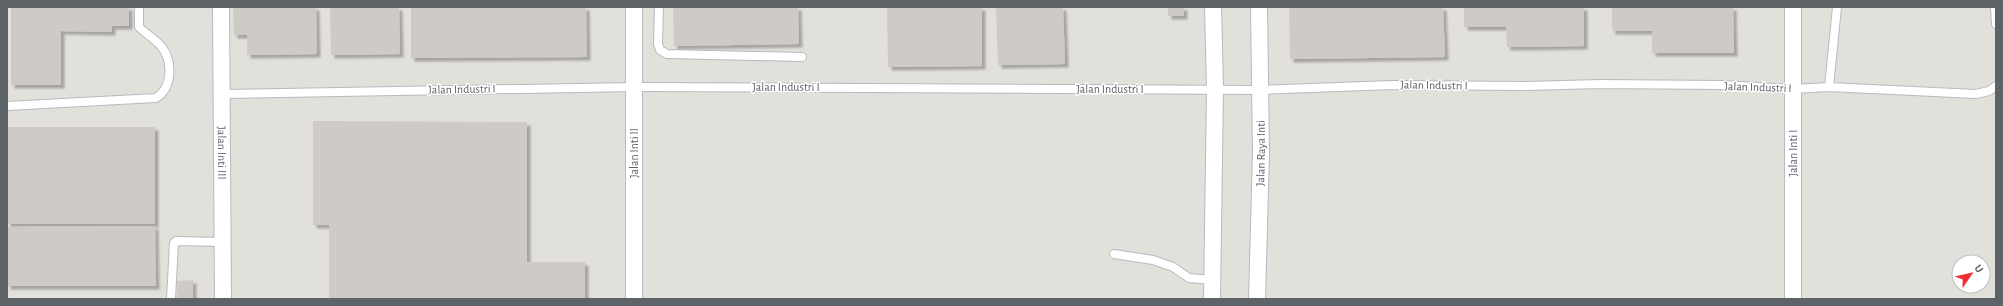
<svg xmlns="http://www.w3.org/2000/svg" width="2003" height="306" viewBox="0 0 2003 306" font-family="'Alegreya Sans',sans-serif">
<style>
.industrial{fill:#e2e0db;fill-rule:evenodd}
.building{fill:#cecbc6;filter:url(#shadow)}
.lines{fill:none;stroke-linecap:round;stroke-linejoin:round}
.lane-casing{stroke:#b7babe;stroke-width:10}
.street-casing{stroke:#b7babe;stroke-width:18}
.lane{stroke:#fff;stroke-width:8}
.street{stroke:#fff;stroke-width:16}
.labels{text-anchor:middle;stroke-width:3;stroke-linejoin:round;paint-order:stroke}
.street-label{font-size:12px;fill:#5e6368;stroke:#fff}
</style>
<defs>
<filter id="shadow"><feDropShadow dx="3.5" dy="3.5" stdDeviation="1" flood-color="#0004"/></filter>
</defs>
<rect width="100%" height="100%" fill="#f1eee7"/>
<path class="industrial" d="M7,7H1996V299H7ZM1959,262H1983V286H1959Z"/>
<path class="building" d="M11,7H129V26H112V32L61,31V85H11Z
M233,7H316L317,54L247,55V35H234Z
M330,7H399L400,54L331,55Z
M411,7H586L587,57L411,58Z
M673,7H798L799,44L674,46Z
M887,7H982V66L888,67Z
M996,7H1063L1065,64L998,65Z
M1168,7H1184V16H1168Z
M1289,7H1443L1445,57L1290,59Z
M1464,7H1584V46L1507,47L1506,27H1464Z
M1612,7H1733L1734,53H1652V31H1612Z
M313,121L527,122V262H585V299H329V225H313Z
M7,127H155V224H7Z
M155,226L156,286H7V227Z
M193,280V299H177V281Z"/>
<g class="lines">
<defs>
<path id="lane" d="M659,7L658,44L660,50L667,54L802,57
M1995,7L1996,24
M1829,87L1837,7
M222,94L634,87L1260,90L1392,85L1526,86L1600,84L1723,85L1793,89L1829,87L1976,94L1989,91L1996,86
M7,106L156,98C173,87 173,61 161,46C155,39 146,34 139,27V7
M1114,254L1153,260L1173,267L1189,278L1212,280
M171,299L174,243L176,241L223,242"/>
<g id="street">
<path id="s1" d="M221,7L223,299"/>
<path d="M634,7V299"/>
<path d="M1212,299L1215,89L1213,7"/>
<path id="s2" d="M1257,299L1261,153L1259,7"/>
<path d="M1793,299V7"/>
</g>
</defs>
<use href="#lane" class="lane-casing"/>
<use href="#street" class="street-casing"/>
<use href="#lane" class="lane"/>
<use href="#street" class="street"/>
</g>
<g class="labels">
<g class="street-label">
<text transform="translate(1434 85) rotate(1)" y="4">Jalan Industri I</text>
<text x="786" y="91">Jalan Industri I</text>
<text transform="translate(1758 87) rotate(2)" y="4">Jalan Industri I</text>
<text transform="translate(462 89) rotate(-1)" y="4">Jalan Industri I</text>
<text x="1110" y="93">Jalan Industri I</text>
<text dy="4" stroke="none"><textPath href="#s1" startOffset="146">Jalan Inti III</textPath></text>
<text transform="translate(634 153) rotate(-90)" y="4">Jalan Inti II</text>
<text dy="4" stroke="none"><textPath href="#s2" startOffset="146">Jalan Raya Inti</textPath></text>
<text transform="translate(1793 153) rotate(-90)" y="4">Jalan Inti I</text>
</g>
</g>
<rect width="2003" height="306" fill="none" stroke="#5e6368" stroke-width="16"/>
<g transform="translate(1971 274) rotate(56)"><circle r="19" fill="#ffffff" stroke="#bfc1c3"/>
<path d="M0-3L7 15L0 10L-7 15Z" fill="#f12d31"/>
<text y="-6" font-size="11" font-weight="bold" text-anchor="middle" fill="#5e6368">U</text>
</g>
</svg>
